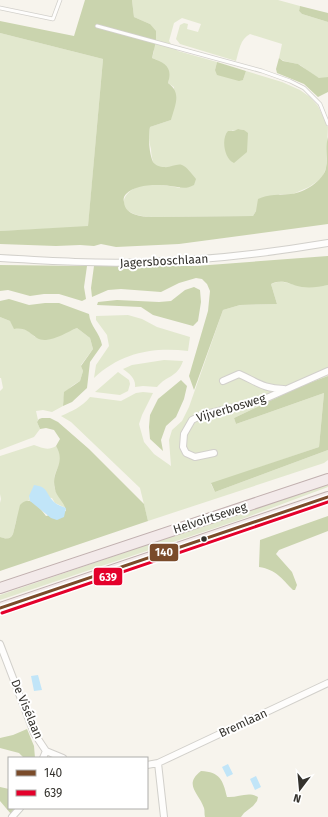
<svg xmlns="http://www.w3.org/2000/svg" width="328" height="817" viewBox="0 0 328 817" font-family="'Fira Sans',sans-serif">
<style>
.green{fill:#e2e8ce;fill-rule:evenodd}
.forest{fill:#cad4ae}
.water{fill:#c1e5f8}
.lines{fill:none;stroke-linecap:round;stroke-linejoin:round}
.service-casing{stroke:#d2d0cb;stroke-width:4.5}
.minor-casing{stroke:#d2d0cb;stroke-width:8}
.primary-casing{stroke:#c1b0af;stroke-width:12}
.service{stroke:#fefdfc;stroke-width:3}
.minor{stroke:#fefdfc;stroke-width:6}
.primary{stroke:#f3eaea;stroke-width:10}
.bus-1-casing{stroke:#fff;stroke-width:6}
.bus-2-casing{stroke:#fff;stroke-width:6}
.bus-1{stroke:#7a4b2a;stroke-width:3}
.bus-2{stroke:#e4002b;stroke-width:3}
.bus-dot{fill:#34322d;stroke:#fff;stroke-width:1.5}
.labels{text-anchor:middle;stroke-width:4;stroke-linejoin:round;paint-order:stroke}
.street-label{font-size:12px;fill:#34322d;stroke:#fff}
.line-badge{stroke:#fff;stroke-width:1.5}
.badge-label{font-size:11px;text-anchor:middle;font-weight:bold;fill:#fff}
</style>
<rect width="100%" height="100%" fill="#f7f4ed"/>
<path class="green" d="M132,0H278L300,6L299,11L302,14L328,22V77C325,78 322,79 319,78C311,75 306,69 300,65C293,62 285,63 279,58L282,44L250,34C240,39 239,51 236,61L180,44L176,39L180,25L184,23L188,24L187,29L198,32L201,24L182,18L174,23L169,41L173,47L178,51L217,62L215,70L243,80L246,71L282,82L300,90L310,97L318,106L328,127L326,168L322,178L309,187L293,194H280L256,211L253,216L160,217C150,217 139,217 130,212C116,205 127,191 137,187C150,183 167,185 180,188V165C173,167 158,171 153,162C152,158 151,153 151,149C149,142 148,134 150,127L171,120L174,87L168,83L169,79L157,60L152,58L154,51L150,24L134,17ZM239,129L244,130L247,152L232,130L234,131Z
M0,33L103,59L88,227L0,231Z
M280,281C298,286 309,288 328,285V376L301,386L234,418L236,424L324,393L319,447L211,484L215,492L328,450V460L324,463L148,521L140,488L71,422L61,416C72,411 82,407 90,397L121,401L136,393L143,392L153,393L142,415L139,424L144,442L154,454L171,466L169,440L172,430L182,421L189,407L223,310L240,305L277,304L271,284Z
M128,315L142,319L157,327L190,337L188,351C152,347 121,353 94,378L96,365L109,346L107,335L96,320V316Z
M0,317L10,321L20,328L28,330L35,337L67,332L77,328L90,338L93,349L81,365L83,371L80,381C69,387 63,393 63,406L52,412L43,410L36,411L38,420L37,422L40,429L34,437L0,450V391L3,388L1,378H0Z
M164,360L183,361C177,378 167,375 157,387L143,386L135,387C136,379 130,374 123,369L132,365Z
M118,372L129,380L130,384L128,391L120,395L95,392Z
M34,445C42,448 48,451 56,446C67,464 54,466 54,482C53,494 64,498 66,508L55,503L52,498L29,496L30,501L28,500L16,521L13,534L11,537L7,539L0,537V503L1,499L0,494V456Z
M328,483V487L242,519L0,600V595Z"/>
<path class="forest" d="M85,0H132L134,17L150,24L156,31V41L152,58C165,63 173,67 168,83C182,93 175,105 171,120L150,127C148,136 149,153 153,162C155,165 160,167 164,167C170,168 177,163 182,165C187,167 192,174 196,179L194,185C185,190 180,187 170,186C158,184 135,184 126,194C124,196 123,199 124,202C125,218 149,217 160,217L253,216L256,211L258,199C268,194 280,195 291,194C304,193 324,180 326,168C328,158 325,147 328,137V224L179,244L116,247L101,244L94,246L80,245L56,246L0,244V231L88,226L103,59L0,33V21L74,36Z
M300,6L328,13V22L302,14L299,11Z
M279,58L283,61L298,64L319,78L328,77V92L318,97L304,84L277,73L276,69Z
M217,62L246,71L243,80L239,81L217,75L215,70Z
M238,129L244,130L248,133L247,152L234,163C224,159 221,138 228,131H234Z
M328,256V285C319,287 311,288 302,287C288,285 285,278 271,284L277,304L240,305L223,310L194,390L189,376L208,311L210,291L207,284L202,279L196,278L179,283L161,292L121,289L108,290L92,297L91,288L94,266H196Z
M0,265L87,266L84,287L86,299L82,301L59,294H44L30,296L8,290L0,291Z
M194,287L200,290L201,302L198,321L193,326L153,315L141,307L97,305L98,302L117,300L159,302L171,301L185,290Z
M9,299L29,305L45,303H59L89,314C90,326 100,333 102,345L90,362L87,388L72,402L63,406L64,392L80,381L83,371L81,366L93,349L90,338L77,328C67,332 57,339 46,340C32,341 31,326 14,329L10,321L0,317V301Z
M328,376V450L215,492L211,483L319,447L324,393L236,424L234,418L301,386Z
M181,380L187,386L184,399L176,417L166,426L161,440L163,451L150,439L149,427L150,415L158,399Z
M42,418H50L58,422L89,449L144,504L148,521L0,571V537C6,539 10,540 13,534L20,505C30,494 39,507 46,516L66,511C65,502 56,497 55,489C50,470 67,465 56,446L60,439L54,430L46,428L40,429L37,422L39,419Z
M328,516V531L279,550L276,554L292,572L297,585L295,590H293C281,578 277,570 259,567L260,540Z
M27,729L34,746L35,758H24L19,753L0,748V738L13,735Z
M201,771C220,772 223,780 227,797C238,798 248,791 258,797L257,801L253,806L244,813L241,817H205C204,814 205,811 204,808C199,793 183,785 201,771Z
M0,787L9,789V808H15L11,814L0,801Z"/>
<path class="water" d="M34,485C49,487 45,493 54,502C57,505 62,506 66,508L64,517L57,520L51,518L30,501L29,496Z
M38,675L42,690L34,691L31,676Z
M228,764L233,774L227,777L222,767Z
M256,776L261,787L255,790L250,779Z"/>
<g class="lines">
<defs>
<path id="service" d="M0,8L53,19L60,0
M97,26L262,71L290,81L304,88L320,104L328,124"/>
<path id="minor" d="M0,258C50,261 100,264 149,262C209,260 269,253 328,243
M223,381L239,374C257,382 264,389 284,389
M214,453L195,457L186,453L183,447L184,434L192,420L202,415L260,401L328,371
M0,644L34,733L46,751
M43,758L46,751L63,758
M158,763L328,683
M147,765L158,763L164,817
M12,817L20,808"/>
<path id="primary" d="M0,588L328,479
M0,608L328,497"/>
</defs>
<use href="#service" class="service-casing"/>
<use href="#minor" class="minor-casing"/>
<use href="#primary" class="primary-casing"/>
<use href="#service" class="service"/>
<use href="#minor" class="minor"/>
<use href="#primary" class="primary"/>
<defs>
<path id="bus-1" d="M0,608L328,497"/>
<path id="bus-2" d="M2,613L328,502"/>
</defs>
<use href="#bus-1" class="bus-1-casing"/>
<use href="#bus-2" class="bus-2-casing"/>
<use href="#bus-1" class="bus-1"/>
<use href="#bus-2" class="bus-2"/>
</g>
<circle class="bus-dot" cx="204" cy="539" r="3.5"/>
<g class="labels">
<g class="street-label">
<text transform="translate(164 261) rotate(-3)" y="4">Jagersboschlaan</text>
<text transform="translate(231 408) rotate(-17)" y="4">Vijverbosweg</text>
<text transform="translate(210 518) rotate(-18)" y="4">Helvoirtseweg</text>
<text transform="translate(27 709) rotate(67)" y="4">De Visélaan</text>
<text transform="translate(243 723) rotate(-25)" y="4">Bremlaan</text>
</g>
</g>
<g class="line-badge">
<rect x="149" y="543" width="30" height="19" rx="4" fill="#7a4b2a"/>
<rect x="93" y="567" width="30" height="19" rx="4" fill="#e4002b"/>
</g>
<g class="badge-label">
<text x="164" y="556">140</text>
<text x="108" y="581">639</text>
</g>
<rect x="8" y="757" width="140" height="52" fill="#ffffff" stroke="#aeadab"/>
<rect x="16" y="770" width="20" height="6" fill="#7a4b2a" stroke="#aeadab"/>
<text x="44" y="777" font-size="12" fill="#34322d">140</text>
<rect x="16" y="790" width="20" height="6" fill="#e4002b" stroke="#aeadab"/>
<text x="44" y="797" font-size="12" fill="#34322d">639</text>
<g transform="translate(300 789) rotate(196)" stroke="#ffffff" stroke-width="3" paint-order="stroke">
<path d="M0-3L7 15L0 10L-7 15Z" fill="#34322d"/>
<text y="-6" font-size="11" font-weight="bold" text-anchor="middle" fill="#34322d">N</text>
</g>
</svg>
